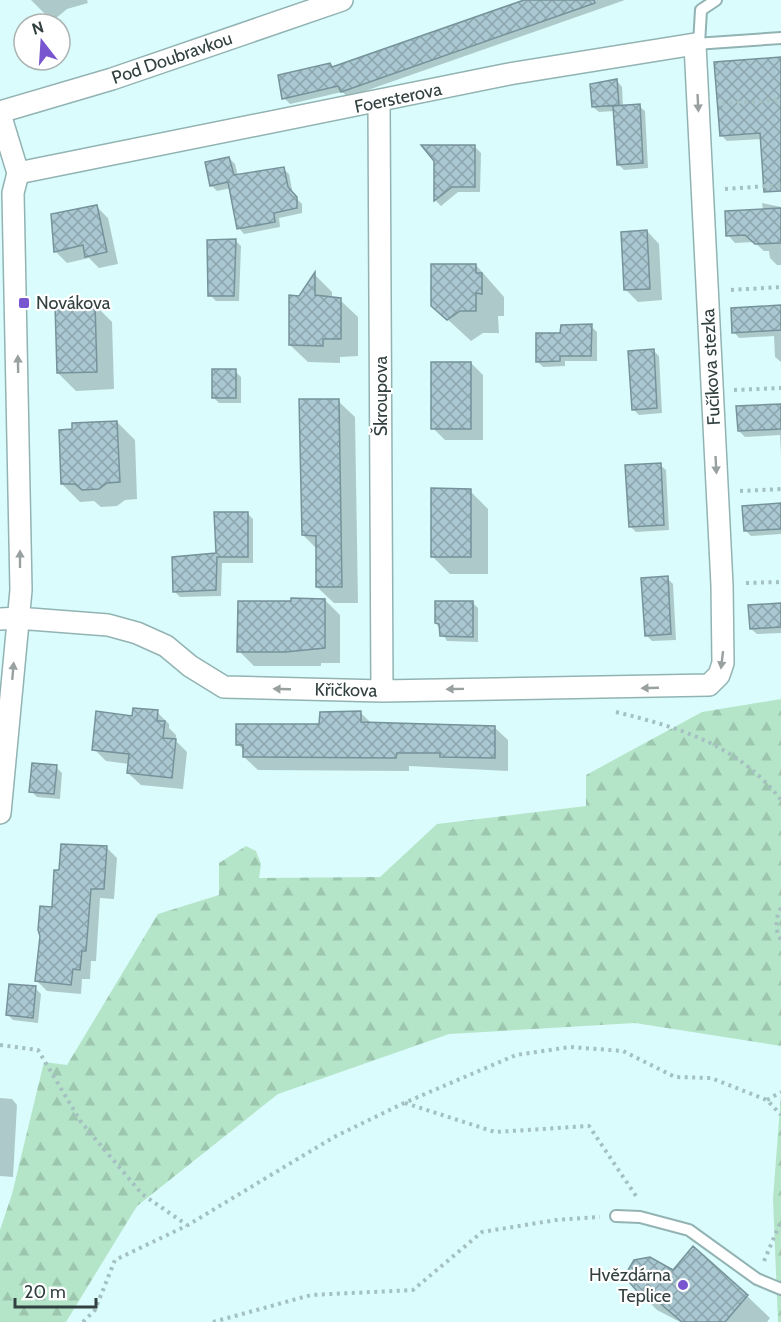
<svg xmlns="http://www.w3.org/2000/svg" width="781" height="1322" viewBox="0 0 781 1322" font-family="Cabin,sans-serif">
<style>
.forest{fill:url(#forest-firs)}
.shadow{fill:#0003}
.building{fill:url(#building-cross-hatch);stroke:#76939b;stroke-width:1.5}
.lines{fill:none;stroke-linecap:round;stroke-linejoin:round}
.lane-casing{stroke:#93b3b3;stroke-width:14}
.street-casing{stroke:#93b3b3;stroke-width:24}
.path{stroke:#a5c0c0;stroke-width:4;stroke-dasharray:3 4.5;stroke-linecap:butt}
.lane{stroke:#fff;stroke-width:10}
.street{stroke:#fff;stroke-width:21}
.oneway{fill:#99a0a0}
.poi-dot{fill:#7756d0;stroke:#fff;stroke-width:2}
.labels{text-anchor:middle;stroke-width:4.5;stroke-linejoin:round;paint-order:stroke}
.street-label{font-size:18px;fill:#334040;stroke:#fff}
.poi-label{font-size:18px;fill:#334040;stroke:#fff;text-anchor:start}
</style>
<defs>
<pattern id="forest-firs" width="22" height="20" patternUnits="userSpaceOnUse" patternTransform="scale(1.5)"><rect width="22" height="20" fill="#b5e5c9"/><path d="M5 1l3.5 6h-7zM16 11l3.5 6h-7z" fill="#9cc6ae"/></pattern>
<pattern id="building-cross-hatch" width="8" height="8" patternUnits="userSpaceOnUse" patternTransform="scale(1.5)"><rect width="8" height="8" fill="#aac8d1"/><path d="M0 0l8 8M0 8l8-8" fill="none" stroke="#8ba4ab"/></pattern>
</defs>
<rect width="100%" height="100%" fill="#dafcfc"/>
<path class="forest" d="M781,699V1046L635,1023L449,1034L278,1094L137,1206L66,1322H0V1230L12,1194L44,1062L67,1065L158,914L219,895V863L246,846L256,851L261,864L259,878L380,877L437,824L586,806V775L702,712Z
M781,1094V1322H778L773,1199Z"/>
<path class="shadow" d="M31,0H87L88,3L67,9L55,19L47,16Z
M528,0H625L348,97L342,92L290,104L284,98L330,65L333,68Z
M781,59V165L762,139L727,141L721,135Z
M617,81L622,87L623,106H639L645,111L648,168L624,170L618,164L615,111L599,112L593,107Z
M475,147L481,153L480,192H458L441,206L435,200L436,160Z
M229,158L235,164L238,176L283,169L289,174L293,195L302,204V213L279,218L280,227L244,234L239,228L231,188L217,191L211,185Z
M762,203L781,207V265H777L770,258L769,251H764L754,242L735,243L728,235L763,210Z
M96,206L108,218L118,264L99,268L89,258L67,263L55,251Z
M647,231L659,244L662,300L638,302L626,290Z
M235,240L241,246L239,301H216L210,295Z
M476,265L504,297V316H498L499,333H483L471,341L433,306Z
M315,275L332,292V299L340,300L358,317V356L340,357V363L308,362L290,345L300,297Z
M94,304L112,322L114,389L76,391L58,373Z
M781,306V362L775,357L774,336L739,338L734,332Z
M591,326L597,332V361H565V366L543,367L537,361L562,334Z
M653,350L659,356L662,413L639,415L633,409Z
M471,363L483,375V440H445L433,428Z
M235,371L241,377V403H219L213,397Z
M338,401L355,417L358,603H334L317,587V549L303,535Z
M781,405V453L780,435L745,437L739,431Z
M117,422L135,440L137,499L125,500L117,506L101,507L94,501L80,502L62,484Z
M660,465L666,470L669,530L636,532L630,526Z
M470,491L488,509V574H450L432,556Z
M781,505V534L751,536L745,530Z
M248,514L253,519V563H222L221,596L180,597L174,591L217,555Z
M667,578L673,584L676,640L652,641L646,635Z
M325,600L340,615V663H321V666H254L239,651Z
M473,603L478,608V642L447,641L436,623Z
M781,604V633L757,634L751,629Z
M157,712L169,724V728L176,735V741L187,752L183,789L141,785L128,773L129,764L106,761L94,749L134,717Z
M361,713L372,724L494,727L508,740V771L409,766V771L258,770L244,757V751L238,744L320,726Z
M56,767L62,773L60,799L37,797L31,791Z
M107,848L117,858L114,899L100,898L96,961H91L90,979H82L81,994L47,991L37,981L42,936L53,909L61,871Z
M35,988L41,994L38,1023L13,1020L7,1014Z
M0,1098L12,1099L17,1105L13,1177L0,1176Z
M674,1272L747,1296L770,1318L767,1322H680L657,1310L634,1287Z"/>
<path class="building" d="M524,0H594L595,3L341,92L338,86L282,99L278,75L330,63L332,67Z
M781,57V191L764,192L760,133L720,136L714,62Z
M617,79L619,105L592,107L590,84Z
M640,104L643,163L617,165L613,106Z
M421,145H475V187H452L434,201V161Z
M229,157L234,175L284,167L288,187L297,197V208L274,213L275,222L237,229L228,182L210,186L205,162Z
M97,205L107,252L85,257L83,245L54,252L51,214Z
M781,208V243L755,244L745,235L726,236L725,211Z
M647,230L650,289L624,290L621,232Z
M236,239L234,296H208L207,240Z
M431,264H476V273H482V294L476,293V311H460L447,320L431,306Z
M315,272V295L341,298V339H323V346L289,345V295L299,296Z
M95,303L97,372L57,373L55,304Z
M781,305V330L732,333L731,308Z
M592,324L591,356H560V361L536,362V333H560L561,325Z
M654,349L657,408L632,410L628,351Z
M431,362H471V429H431Z
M212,369H236V398H212Z
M299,399H339L342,587H316V536L302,535Z
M781,404V429L738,431L736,406Z
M117,421L120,482L107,483L99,489L82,490L75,484H61L59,430L72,429V423Z
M661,463L664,525L629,527L625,465Z
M431,488L471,489V557H431Z
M781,503V529L744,531L742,506Z
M214,512H248V557H217L216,590L173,592L172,557L216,553Z
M668,576L671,634L645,636L641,578Z
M291,598L325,599V648L285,652H237L238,601H291Z
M435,601H473V637L440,636L439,624L435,623Z
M781,603V627L750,629L748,605Z
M133,708L158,710L157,721H165L163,738L176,739L172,778L127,773L129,754L92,750L96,711L132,716Z
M361,711V722L495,726V758L440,757V753H397L396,758L243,757V745H236V724H319L320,712Z
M32,763L57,765L54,794L29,792Z
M61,844L107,846L104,889H91L86,951H82L80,970L73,969L71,985L35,981L40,936L38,930L40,906L52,907L54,870H59Z
M9,984L36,986L33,1018L6,1015Z
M693,1246L748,1295L725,1322H682L650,1295L637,1291L629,1282L628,1270L634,1260L650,1257L673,1270Z"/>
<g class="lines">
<defs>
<path id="lane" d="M695,44L781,38
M699,44L701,10L716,0
M616,1216L640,1217L689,1230L757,1279L781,1289"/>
<path id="street" d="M379,102L382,691
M0,112L112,79L342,0
M0,114L18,173L13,193L21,590L0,813
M0,619L17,618L108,625L137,633L166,646L190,666L224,687L382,691L709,685L719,675L723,663L722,585L695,44L509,74L18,173"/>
</defs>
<use href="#lane" class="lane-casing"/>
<use href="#street" class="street-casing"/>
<path class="path" d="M722,104L781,100
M725,189L781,185
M731,290L781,287
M734,390L781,388
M740,491L781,489
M746,583L781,582
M616,712C681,728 738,745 781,800
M781,908C775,917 775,932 781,940
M0,1045L38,1050L81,1122L142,1194L187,1225
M767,1100L781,1092
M405,1103L495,1132L589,1126L638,1199
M764,1261L781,1221
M83,1322L95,1310L115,1260L188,1225L334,1137L404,1103L516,1055L570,1047L623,1051L675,1077L711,1078L767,1100L781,1115
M213,1322L311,1295L413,1290L482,1232L556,1220L600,1217"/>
<use href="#lane" class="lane"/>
<use href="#street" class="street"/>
</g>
<defs><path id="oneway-solid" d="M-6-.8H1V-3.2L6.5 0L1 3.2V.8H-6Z" transform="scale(1.5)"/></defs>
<g class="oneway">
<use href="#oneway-solid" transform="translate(698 103) rotate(87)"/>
<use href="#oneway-solid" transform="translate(18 364) rotate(-91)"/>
<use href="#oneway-solid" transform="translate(716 465) rotate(87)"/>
<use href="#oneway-solid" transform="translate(20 559) rotate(-90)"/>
<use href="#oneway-solid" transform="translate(722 660) rotate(97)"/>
<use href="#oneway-solid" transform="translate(13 671) rotate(-85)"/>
<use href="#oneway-solid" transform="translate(650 688) rotate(178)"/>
<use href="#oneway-solid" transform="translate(282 689) rotate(-178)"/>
<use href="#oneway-solid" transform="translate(455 689) rotate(179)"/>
</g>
<g class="poi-dot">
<rect x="18" y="297" width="12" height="12" rx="3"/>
<circle cx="683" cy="1285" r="6"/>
</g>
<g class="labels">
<g class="street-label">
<text transform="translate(172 58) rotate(-19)" y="6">Pod Doubravkou</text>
<text transform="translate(398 98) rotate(-12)" y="6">Foersterova</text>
<text transform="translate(711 367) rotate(-93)" y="6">Fučíkova stezka</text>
<text transform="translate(381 396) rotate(-90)" y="6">Škroupova</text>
<text transform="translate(346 690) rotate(1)" y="6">Křičkova</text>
</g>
<g class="poi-label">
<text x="36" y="309">Novákova</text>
<text x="671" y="1281" text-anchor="end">Hvězdárna<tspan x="671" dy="21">Teplice</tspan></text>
</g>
</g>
<g transform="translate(42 42) rotate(343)"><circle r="28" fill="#ffffff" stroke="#adb3b3" stroke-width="1.5"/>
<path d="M0-4.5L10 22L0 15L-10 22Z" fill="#7756d0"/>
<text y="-9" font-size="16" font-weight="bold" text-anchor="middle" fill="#334040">N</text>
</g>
<path d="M15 1298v9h81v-9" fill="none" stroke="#334040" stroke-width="3"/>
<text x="24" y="1298" font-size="18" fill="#334040" stroke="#ffffff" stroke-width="4.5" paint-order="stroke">20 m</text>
</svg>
